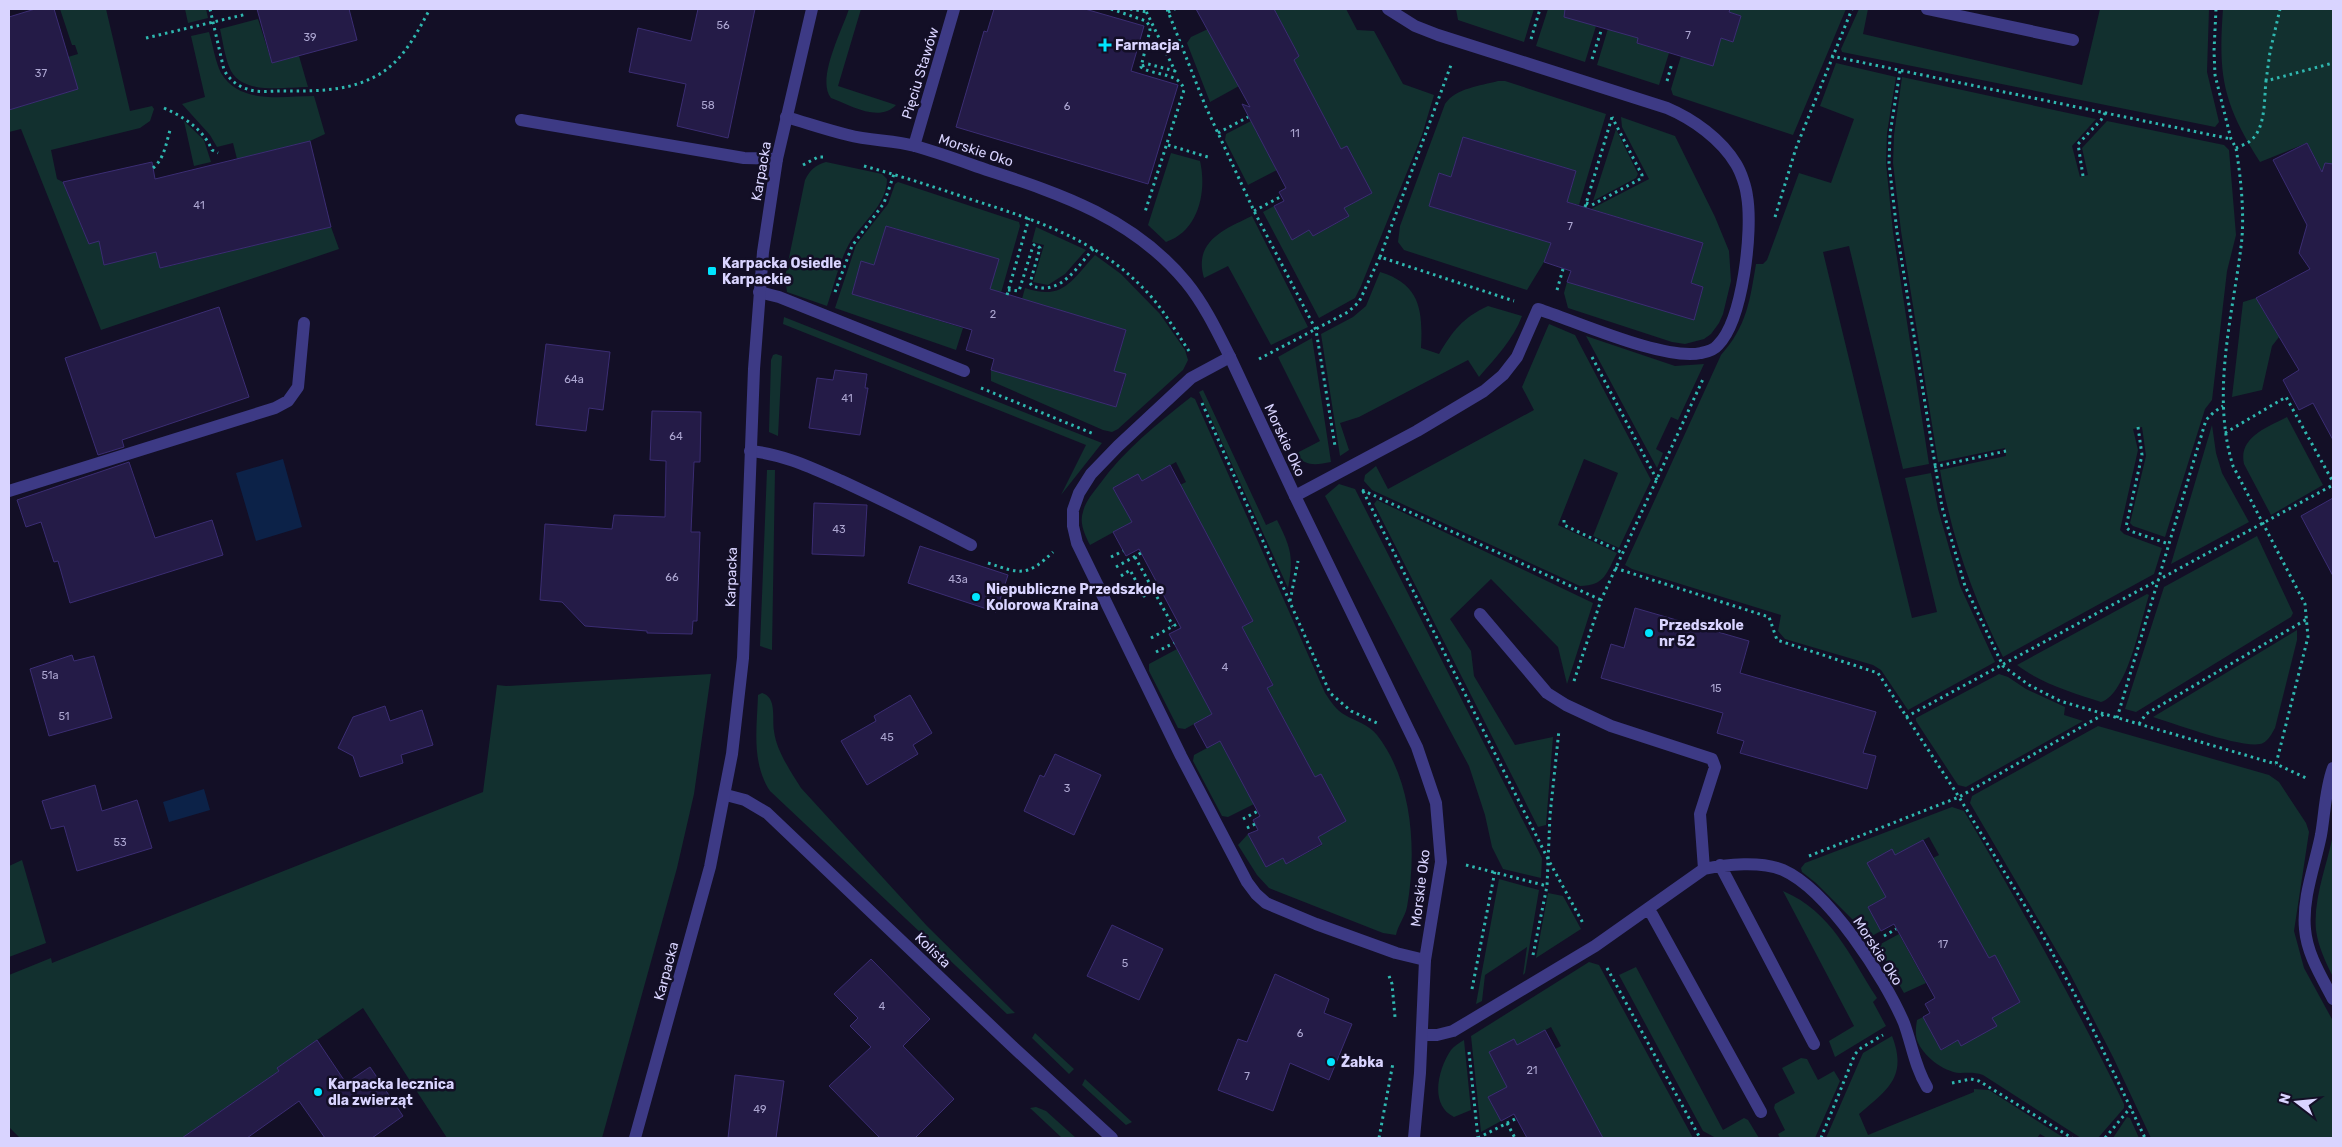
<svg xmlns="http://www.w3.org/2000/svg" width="2342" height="1147" viewBox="0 0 2342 1147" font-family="Rubik,sans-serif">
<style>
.green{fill:#12302f}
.water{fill:#0c2248}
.building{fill:#241b47;stroke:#3b2d73}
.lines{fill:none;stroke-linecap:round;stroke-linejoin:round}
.path{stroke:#2fb8b0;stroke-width:3;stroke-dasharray:2.5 4;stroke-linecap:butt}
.service{stroke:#3d3a85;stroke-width:12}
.minor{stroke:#3d3a85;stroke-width:12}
.tertiary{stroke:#3d3a85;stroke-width:12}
.poi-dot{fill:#00e5ff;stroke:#130f26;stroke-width:2}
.labels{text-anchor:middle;stroke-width:5;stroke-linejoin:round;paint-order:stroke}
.number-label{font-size:11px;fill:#aca6d1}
.poi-label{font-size:14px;font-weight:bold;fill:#d9d4ff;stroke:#130f26;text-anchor:start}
.street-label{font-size:14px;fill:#d9d4ff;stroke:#130f26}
</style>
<rect width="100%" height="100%" fill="#130f26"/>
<path class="green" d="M60,9H106L130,111L152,106L154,109L150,121L140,128L51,150L57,179L63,182L89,244L99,241L104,265L156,252L161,268L331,227L339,249L101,330L21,129L9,132V110L78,89L68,57L78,54L75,45H72Z
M185,9H206L208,18L188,23Z
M849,9H861L838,86L896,105C879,123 850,105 831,98C816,80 842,30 849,9Z
M1274,9H1346L1357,30L1374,31L1403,84L1434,95L1422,135L1361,286L1355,298L1319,318L1263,212L1274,206L1292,239L1309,230L1313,236L1348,217L1344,208L1372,193L1347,146L1341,149L1294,60L1299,56Z
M1456,9H1534L1524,42L1458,20Z
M1548,9H1579V11L1596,26L1585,62L1536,46Z
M1719,9H1846L1793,135L1673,95L1671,89L1681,56L1713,66L1721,38L1733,42L1741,16Z
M1859,9H1868L1863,34L2082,85L2100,9H2209L2207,72L2219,122L2215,127L1842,52L1841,49Z
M2223,9H2333V184L2330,186L2307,143L2260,162C2223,103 2218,77 2223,9Z
M258,19L272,63L299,56L308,87C285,87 244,95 231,71C225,59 223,42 220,29Z
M1610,22L1641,31L1637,43L1669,53L1659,85L1597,65Z
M1208,29L1239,86L1210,102L1187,43L1191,37Z
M209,32C213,45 215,61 221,73C240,105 283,96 314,96L325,134L310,141L237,159L233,143L217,147L210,135L182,104L205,97L191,36Z
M1836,63L1896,77L1887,133L1886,163L1893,232L1929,464L1903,469L1849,246L1823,252L1912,618L1937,612L1905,478L1931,473L1938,509L1960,586L1995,662L1908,710L1881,670L1873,665L1785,639L1778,631L1781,615L1632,569L1625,565L1721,355C1747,326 1750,300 1756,264H1763L1767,260L1799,173L1831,183L1854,119L1820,106Z
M1902,77L2096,119L2072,146L2080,177L2088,175L2082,148L2107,121L2224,145L2229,150L2236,235L2227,271L2212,400L2205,409L2165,537L2133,526L2130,523L2146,456L2142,427L2133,429L2138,450L2120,530L2124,534L2162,548L2154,574L2003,657C1973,597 1951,536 1940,470L2006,456L2005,448L1938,462L1901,231L1893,163L1894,135Z
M1498,81H1505L1606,114L1579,205L1567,202L1576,171L1463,137L1451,177L1439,173L1429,206L1551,243L1544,262L1527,290L1404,250L1398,242L1400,226L1445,104C1456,88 1480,86 1498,81Z
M1621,117L1675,136L1715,217L1729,251L1731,281L1723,314L1719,323L1711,334L1704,339L1685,344L1672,342L1568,308L1564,293L1567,282L1694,319L1703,287L1691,283L1703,243L1591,209L1649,179L1622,127Z
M184,121L204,140L211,162L194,166Z
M1251,121L1277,170L1248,185L1225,140L1226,134Z
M1616,129L1638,174L1636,178L1593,201Z
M1171,153L1200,161C1207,191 1199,231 1166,242L1148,225Z
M826,162L882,174L887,179C887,205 862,222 849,244C839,262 834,286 827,306L787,292L785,277L805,180C810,170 815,165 826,162Z
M898,182L1019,222L1020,226L1001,293L990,290L998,259L887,226L874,265L861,262L852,294L963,328L956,350L835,308L856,245L888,204L895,184Z
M1252,216L1308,327L1271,345L1228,266L1204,278C1193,241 1225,229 1252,216Z
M1036,227L1086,250L1065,274L1048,285L1033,282L1044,245L1032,242Z
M1095,255L1121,274L1160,314L1185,350L1188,360L1183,370L1118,429L1112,432L1103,430L991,381V370L1116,407L1126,375L1114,371L1126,330L1022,299L1025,288C1063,301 1071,281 1095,255Z
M1380,272C1420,284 1423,310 1421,348L1439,354C1453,331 1462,318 1488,306L1522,316C1513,340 1496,357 1479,377L1468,360L1359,417L1340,423L1349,450L1340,456L1321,334L1353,317L1366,306Z
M2256,298L2279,337L2272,346L2262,390L2232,397L2243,302Z
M784,317L1102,443L1061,495L1086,445L783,324Z
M1549,324L1575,335L1651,480L1619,548L1593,536L1618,473L1584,459L1558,525L1617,553C1607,572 1605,586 1580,586L1372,490L1364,481L1365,475L1376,466L1388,489L1534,410L1522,387Z
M1586,336L1675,366L1704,364L1678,420L1671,417L1656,449L1663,453L1657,468Z
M1312,338L1331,462C1316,465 1306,467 1295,454L1320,441L1278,357Z
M776,354L782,356L778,436L769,432L771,360L773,355Z
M1203,390L1266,525L1277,520C1291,548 1294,557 1288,588L1199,392Z
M1191,397L1195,399L1325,693C1331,702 1336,710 1345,715C1357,722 1368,724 1377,735C1413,781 1417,852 1407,907C1405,917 1398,925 1396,935L1383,933L1269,888L1257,875L1238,845L1248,834L1266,867L1283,858L1286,864L1322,845L1318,837L1346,821L1321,774L1315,777L1267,688L1273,684L1242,627L1253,621L1180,485L1186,482L1176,462L1142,481L1138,475L1114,488L1132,522L1090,545C1085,535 1079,523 1083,512C1085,502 1093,493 1099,485C1124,450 1157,424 1191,397Z
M2287,417L2323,485L2271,515L2244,464C2238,437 2268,427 2287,417Z
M2212,425L2216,453L2222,473L2249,522L2171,564Z
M767,470H775L772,650L760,646Z
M1339,484L1355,489L1542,858L1541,878L1503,869L1492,847L1485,815L1469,766L1325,496Z
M1377,500L1593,603L1567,684L1558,647L1491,579L1450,619L1471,651L1474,676L1515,745L1553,737L1546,825L1538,827L1374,504Z
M2257,536L2293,613L2291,617L2136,712L2125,709L2164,587Z
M2147,594L2149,595C2141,620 2127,695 2101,702C2071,692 2042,684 2017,665Z
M2297,630V640L2275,728C2272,733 2269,740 2263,743C2248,751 2173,723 2153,717Z
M1177,649L1212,714L1185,729L1178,728L1149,671V664Z
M711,674L694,794L677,868L602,1138H447L363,1008L277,1068L279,1071L182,1138H20L9,1127V975L51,958L52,963L483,792L497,685L506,686Z
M1999,674L2008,677L2026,689L2065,707L2064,715L2083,721L1966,787L1958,785L1916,721V718Z
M762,693C777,697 772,718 774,731C776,750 791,772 801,788L927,926L1015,1013L1007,1014L770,791C751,762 757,728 758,695Z
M2098,726L2269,775L2279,782L2306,823L2309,832L2294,931L2304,968L2333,1021V1138H2151L2113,1057L2068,970L1970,803L1972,796Z
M1220,741L1254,804L1228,817L1222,816L1193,761L1194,755Z
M1952,807L1964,811C2021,907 2075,1003 2124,1104V1108L2098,1138H2081L1983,1075C1974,1072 1968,1073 1960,1073C1943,1072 1922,1055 1917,1040C1915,1033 1916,1027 1917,1020L1923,1017L1942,1050L1958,1040L1961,1045L1996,1026L1992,1018L2020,1002L1995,955L1989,958L1933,858L1939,855L1929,837L1895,855L1886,897L1868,907L1881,931L1870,937L1816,883L1802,872L1801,868L1805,863Z
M2333,835V977C2326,963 2318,946 2316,930C2313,899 2327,865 2333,835Z
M22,860L46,943L9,957V866Z
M1499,879L1539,890L1525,973L1523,975L1527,947L1485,975L1482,1001L1476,1004Z
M1783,891C1832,912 1849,955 1877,998L1873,1002L1886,1026L1835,1057L1829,1041L1854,1026Z
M1548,893L1563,896L1581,929L1536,958Z
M1899,934L1926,983L1904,993L1877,946Z
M1589,962L1599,965L1693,1138H1603L1555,1049L1561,1046L1551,1027L1517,1045L1507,1087L1488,1097L1501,1121L1481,1132L1471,1036Z
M1636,967L1723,1130L1744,1118L1748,1120L1759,1138H1716L1703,1131L1619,975Z
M1035,1033L1074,1069L1069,1074L1032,1038Z
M1892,1036C1908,1077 1887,1090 1859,1114L1868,1135L1974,1092V1089L1989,1090L2064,1138H2047L2040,1134L2037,1138H1826L1863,1053Z
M1464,1040L1471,1110L1454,1117C1429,1105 1438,1069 1451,1050C1454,1046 1459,1043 1464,1040Z
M1801,1058L1807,1059L1818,1080L1834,1071L1840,1081L1815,1138H1780L1778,1134L1785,1130L1774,1108L1775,1104L1795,1093L1782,1068Z
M1085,1079L1132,1122L1126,1125L1082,1085Z
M1036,1107L1046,1111L1076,1138H1062L1030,1108Z
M2127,1117L2130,1118L2139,1138H2113Z"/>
<path class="water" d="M283,459L302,527L256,541L236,473Z
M204,789L210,810L169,822L163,802Z"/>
<path class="building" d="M35,9H54L78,89L9,110V17Z
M257,9H349L357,40L272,63Z
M698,9H755L728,138L677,126L686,84L629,72L638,28L691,41Z
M994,9H1085L1144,26L1131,71L1178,85L1148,184L956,127L984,31L987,32Z
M1196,9H1274L1299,56L1294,60L1341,149L1347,146L1372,193L1344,208L1349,216L1313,236L1309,230L1292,240L1274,206L1284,201L1279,192L1286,188L1242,104L1250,107Z
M1565,9H1730L1729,12L1741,16L1733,42L1721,38L1713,66L1637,43L1638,38L1564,17Z
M1463,137L1576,171L1567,202L1703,243L1691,283L1703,287L1694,320L1567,282L1571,271L1544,262L1551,243L1429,206L1439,173L1451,177Z
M310,141L331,227L160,268L156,252L104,265L99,241L89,244L63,182L152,162L155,179Z
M2307,143L2322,172L2325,163L2333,164V440L2313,403L2299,410L2283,380L2299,370L2256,298L2310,269L2299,253L2307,225L2273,160Z
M886,226L999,259L990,289L1126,330L1114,371L1126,374L1116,407L991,370L994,359L966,350L972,330L852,294L861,261L874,265Z
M219,307L249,397L122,440L124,447L98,455L65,358Z
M546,344L610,352L603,410L589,408L586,431L536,425Z
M835,370L867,374L865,388H868L860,435L809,428L817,378L833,380Z
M652,411L701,412L700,462H694L691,532H700L697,621H693L692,634L647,633V631L585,626L562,602L540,600L545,524L612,529L614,515L665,517L666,461L650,460Z
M129,462L155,538L212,520L223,555L70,603L58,561L54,562L41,522L26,527L17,500Z
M1170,465L1253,621L1242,627L1273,685L1267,688L1315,777L1321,774L1346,821L1318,837L1322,844L1286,864L1283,858L1266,867L1248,834L1258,830L1253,820L1260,816L1220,741L1207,748L1194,724L1212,714L1169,634L1181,628L1139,549L1126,556L1113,532L1132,522L1113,488L1138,474L1142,481Z
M2333,498V576L2301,516Z
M814,503L867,505L864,556L812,554Z
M920,546L1008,575L996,612L908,583Z
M1635,608L1749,641L1740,673L1876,712L1863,753L1876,756L1867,789L1740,753L1744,741L1717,733L1723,713L1601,678L1611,644L1624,648Z
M72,655L74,661L94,656L112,718L49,736L30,669Z
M910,695L932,733L913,745L918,754L867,785L841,741L876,721L874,716Z
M385,706L390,721L422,710L433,745L401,755L403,763L360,777L353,756L338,748L353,717Z
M1055,754L1101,775L1074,835L1024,811L1040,775L1044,777Z
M95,785L102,811L137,800L152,848L77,871L64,826L51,829L42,801Z
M1923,840L1989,958L1995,955L2020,1002L1992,1018L1997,1026L1961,1046L1958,1040L1941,1050L1923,1017L1930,1013L1925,1004L1935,998L1894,924L1881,931L1868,907L1886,897L1867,863L1892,849L1895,855Z
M1112,925L1163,949L1139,1000L1087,976Z
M871,959L930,1019L903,1046L954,1099L915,1138H880L829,1086L871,1047L850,1026L858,1018L834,994Z
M1275,974L1329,999L1324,1013L1352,1024L1329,1080L1290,1063L1273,1111L1218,1090L1238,1039L1247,1042Z
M1545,1030L1603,1138H1527L1514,1114L1501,1121L1488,1097L1507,1087L1489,1052L1514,1039L1517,1045Z
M317,1040L346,1083L370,1067L403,1116L372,1138H325L299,1101L247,1138H182L279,1071L277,1068Z
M735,1075L784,1081L776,1138H728Z"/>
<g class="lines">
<path class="path" d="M210,9L224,70C229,79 237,86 247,89C257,93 270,91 281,91C315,91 348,92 378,75C404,60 416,34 430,9
M1111,9L1146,21L1149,25L1150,30L1141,67C1153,76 1180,72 1184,90L1145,212
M1130,9L1147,12
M1167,9L1205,105L1254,211L1316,330L1335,446
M2216,9L2214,51L2215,75L2231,139L2236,148C2241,179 2245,216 2241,247C2232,318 2211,395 2233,466L2305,604L2308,637L2276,764L2306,778
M1168,12L1175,9
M146,38L247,14
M1531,39L1540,9
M1831,56L2231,139
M1592,59L1602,28
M1142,66L1148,64L1175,71L1145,9
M1900,71L1890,134L1889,163L1897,232L1942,507L1965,586L2003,666L2029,685L2060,701L2276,764
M1667,81L1672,63
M2266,81L2270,52L2280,9
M164,108C184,117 203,129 212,150L218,153
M1218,133L1248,117
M1168,145L1211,158
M2236,148C2240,146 2247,144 2250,141C2266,129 2264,99 2266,81L2333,63
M803,165L818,157H827
M864,166C901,176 937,188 973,200C1035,220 1095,239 1142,287C1161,305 1174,329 1189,351
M153,168C164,159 166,144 170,130
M2083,176L2078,144L2101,120L2105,113
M1586,203L1592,205L1642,178V175L1612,117
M1585,207L1612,117
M1254,211L1282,196
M1775,217L1796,148L1852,9
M1380,257L1451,65
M1008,290L1019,291L1033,246L1035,244L1040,248L1030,283L1032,286C1061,296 1077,267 1094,248
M1557,290L1563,269
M835,292L852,246L884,203L894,174
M1007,295L1029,218
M1592,357L1657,480
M1259,359L1348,312L1359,302L1380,257L1514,301
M981,388L1094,434
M1202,403L1330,693L1351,711L1377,723
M2138,427L2142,455L2126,527L2130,531L2169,544
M2225,433L2286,397L2333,482
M1934,467L2006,451
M1362,490L1601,600
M1363,491L1549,861L1584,925
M1564,520V525L1623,553
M1111,557L1123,551
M1135,557L1173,626
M988,563C1021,574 1027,577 1053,552
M1116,567L1141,553
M1615,568L1769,617L1777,640L1878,673L1959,797L2042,934L2087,1017L2145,1138
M1121,576L1130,570L1144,596L1153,591
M1290,601L1298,561
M1151,638L1179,623
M1156,652L1174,643
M1574,681L1601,600L1704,377
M1906,717L2333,485
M2117,718L2206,420L2214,412L2223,406
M2139,724L2146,714L2307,619
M1243,819L1258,811
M1247,828L1255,824
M1809,856L1959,797L2104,714
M1466,865L1547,886
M1884,936L1896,929
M1533,955L1547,886L1550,815L1559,730
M1607,968L1700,1138
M1389,976L1392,984L1395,1017
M1472,989L1495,871
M1469,1052L1478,1138
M1952,1083L1971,1079L1979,1081L2072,1138
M1507,1123L1515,1138
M1379,1138L1393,1063
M1478,1138L1517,1118
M1821,1138L1855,1054L1861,1048L1883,1035
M2105,1138L2131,1107"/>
<path class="service" d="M1927,9L2073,40
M786,117C807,123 827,130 848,135C870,141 894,140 915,146C940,153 964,162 987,170C1062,194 1134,219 1186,282C1204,304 1217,331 1230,357L1191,378L1118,446L1091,474L1079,493L1073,510V526L1077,543L1181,756L1247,882L1256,894L1266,903L1316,924L1396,953L1425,960
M521,120L744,158L777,159
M914,146L954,9
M759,292L779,297L964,371
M750,451C784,454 814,469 844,482C887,502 929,523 971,545
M9,491L275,408L288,401L298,387L304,323
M1295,496L1417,431L1484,391L1503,375L1517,357L1538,309C1578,322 1664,361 1701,353C1707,352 1714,350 1718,345C1743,320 1753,230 1747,196C1746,187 1741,172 1736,164C1721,139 1693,119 1667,108L1438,35L1415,26L1388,9
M1480,614L1547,693L1566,705L1611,726L1712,759L1715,767L1700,814L1704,869
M2333,768C2325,790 2325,812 2321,835C2315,865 2302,898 2305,929C2307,954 2321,976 2333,999
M1720,865L1814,1044
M1649,909L1761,1112
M1422,1035H1437L1453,1031L1595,946L1704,869C1726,864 1762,861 1783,870C1828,890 1885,978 1904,1023C1912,1045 1915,1067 1927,1087"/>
<path class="minor" d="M1230,357L1295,496L1417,747L1436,803L1441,862L1425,960L1420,1073L1414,1138
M726,795L745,800L767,813L1012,1046L1112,1138"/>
<path class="tertiary" d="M635,1138L710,867L732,754L743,658L754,369L763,252L777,159L812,9"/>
</g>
<g class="poi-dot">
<path d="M1102.5 37.5h5v5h5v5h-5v5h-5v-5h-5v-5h5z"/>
<rect x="707" y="266" width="10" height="10" rx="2.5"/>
<circle cx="976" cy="597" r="5"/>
<circle cx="1649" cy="633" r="5"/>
<circle cx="1331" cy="1062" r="5"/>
<circle cx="318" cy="1092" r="5"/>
</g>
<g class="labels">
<g class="number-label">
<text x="723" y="29">56</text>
<text x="1688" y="39">7</text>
<text x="310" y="41">39</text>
<text x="41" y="77">37</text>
<text x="708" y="109">58</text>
<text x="1067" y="110">6</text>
<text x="1295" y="137">11</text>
<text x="199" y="209">41</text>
<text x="1570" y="230">7</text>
<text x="993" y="318">2</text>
<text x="574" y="383">64a</text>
<text x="847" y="402">41</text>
<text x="676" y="440">64</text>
<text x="839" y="533">43</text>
<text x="672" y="581">66</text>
<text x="958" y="583">43a</text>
<text x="1225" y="671">4</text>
<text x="50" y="679">51a</text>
<text x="1716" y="692">15</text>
<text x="64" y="720">51</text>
<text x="887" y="741">45</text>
<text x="1067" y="792">3</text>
<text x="120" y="846">53</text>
<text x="1943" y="948">17</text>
<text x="1125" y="967">5</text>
<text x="882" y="1010">4</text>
<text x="1300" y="1037">6</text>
<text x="1532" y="1074">21</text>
<text x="1247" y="1080">7</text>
<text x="760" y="1113">49</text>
</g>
<g class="poi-label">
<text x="1115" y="50">Farmacja</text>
<text x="722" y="268">Karpacka Osiedle<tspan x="722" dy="16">Karpackie</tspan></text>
<text x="986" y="594">Niepubliczne Przedszkole<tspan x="986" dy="16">Kolorowa Kraina</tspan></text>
<text x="1659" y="630">Przedszkole<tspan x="1659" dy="16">nr 52</tspan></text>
<text x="1341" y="1067">Żabka</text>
<text x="328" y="1089">Karpacka lecznica<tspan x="328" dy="16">dla zwierząt</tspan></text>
</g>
<g class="street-label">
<text transform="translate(920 73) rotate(-73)" y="5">Pięciu Stawów</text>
<text transform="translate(976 150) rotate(18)" y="5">Morskie Oko</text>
<text transform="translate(761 171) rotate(-80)" y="5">Karpacka</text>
<text transform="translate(1285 440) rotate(65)" y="5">Morskie Oko</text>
<text transform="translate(731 577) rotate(-88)" y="5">Karpacka</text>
<text transform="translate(1420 888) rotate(-83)" y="5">Morskie Oko</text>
<text transform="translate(933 950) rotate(44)" y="5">Kolista</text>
<text transform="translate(1878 951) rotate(57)" y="5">Morskie Oko</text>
<text transform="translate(666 971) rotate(-75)" y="5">Karpacka</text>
</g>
</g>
<rect width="2342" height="1147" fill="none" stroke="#d9d4ff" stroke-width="20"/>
<g transform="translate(2297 1102) rotate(286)" stroke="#130f26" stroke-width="4" paint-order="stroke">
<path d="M0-4L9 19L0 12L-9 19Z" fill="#d9d4ff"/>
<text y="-8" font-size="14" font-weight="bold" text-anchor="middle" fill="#d9d4ff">N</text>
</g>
</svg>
